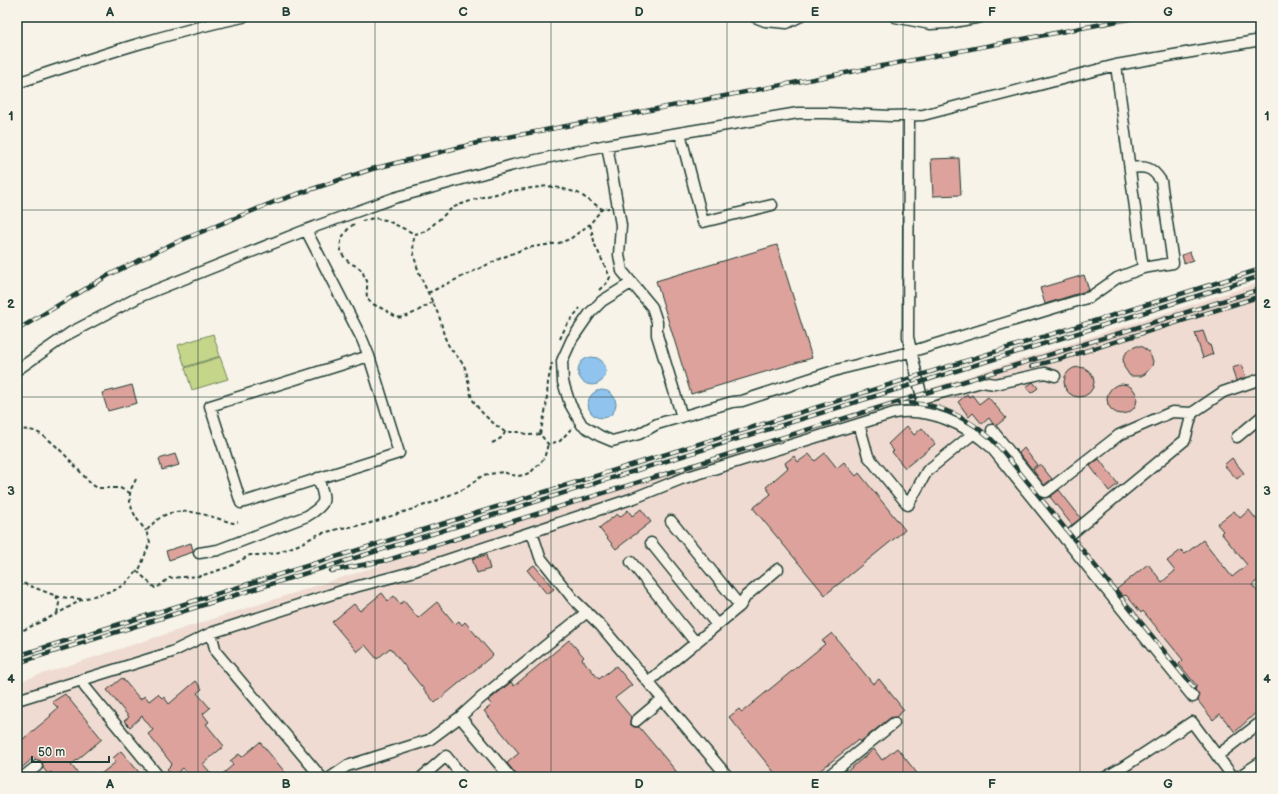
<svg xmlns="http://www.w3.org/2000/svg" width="1278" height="794" viewBox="0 0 1278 794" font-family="'Balsamiq Sans',sans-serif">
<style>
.built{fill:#efdbd1}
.green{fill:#c5d589;stroke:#72895e}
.water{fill:#90c3ed;stroke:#638da3}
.building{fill:#dca29b;stroke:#1f3d34}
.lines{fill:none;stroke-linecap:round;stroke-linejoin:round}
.minor-casing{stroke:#1f3d34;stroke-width:13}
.path{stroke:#1f3d34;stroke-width:2;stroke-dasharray:4 3;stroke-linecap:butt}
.minor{stroke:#f7f3e8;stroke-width:10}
.rail-casing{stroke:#1f3d34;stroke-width:4.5}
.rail{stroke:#f7f3e8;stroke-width:3;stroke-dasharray:9;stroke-linecap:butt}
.grid{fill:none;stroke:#1f3d34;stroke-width:1;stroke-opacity:0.55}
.neatline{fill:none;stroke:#1f3d34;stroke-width:1.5}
.grid-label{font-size:13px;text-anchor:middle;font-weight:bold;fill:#1f3d34}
</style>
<rect width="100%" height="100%" fill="#f7f3e8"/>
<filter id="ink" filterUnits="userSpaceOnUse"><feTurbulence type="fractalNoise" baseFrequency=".025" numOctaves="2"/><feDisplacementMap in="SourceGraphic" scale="8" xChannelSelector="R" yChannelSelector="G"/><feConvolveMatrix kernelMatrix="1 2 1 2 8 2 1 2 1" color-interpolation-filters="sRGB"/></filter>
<g filter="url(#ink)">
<path class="built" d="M1261,282V770L1250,777H17V682Z"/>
<path class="green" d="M213,334L220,356L185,367L178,345Z
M220,357L228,379L192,390L185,368Z"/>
<path class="water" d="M578 371a14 14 0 1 1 28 0a14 14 0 1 1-28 0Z
M588 404a14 14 0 1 1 28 0a14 14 0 1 1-28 0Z"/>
<path class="building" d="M959,158L961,195L933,196L931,159Z
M777,245L812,358L691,394L656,281Z
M1190,252L1193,260L1184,263L1182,255Z
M1084,275L1089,290L1045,304L1040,288Z
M1203,331L1208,345H1210L1213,354L1203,358L1195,333Z
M1137,346H1141L1149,352L1153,361L1152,366L1145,374L1141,376H1130L1124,367L1123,358L1128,350Z
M1241,365L1246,377L1236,381L1232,368Z
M1064 382a15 15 0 1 1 30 0a15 15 0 1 1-30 0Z
M1033,382L1038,388L1031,393L1026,387Z
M1107 399a15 15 0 1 1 30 0a15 15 0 1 1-30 0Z
M132,385L137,403L108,411L102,393Z
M967,394L969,397L972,395L979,404L988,397L1006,418L997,425L993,424L989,418L982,424L973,413L969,417L958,402Z
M907,426L914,435L922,428L935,444L905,468L892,452L894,451L888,444Z
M1024,448L1037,465L1032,469L1019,453Z
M825,453L837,468L844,462L856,476L859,473L905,530L825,595L753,508L771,494L766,487L788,468L785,463L794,456L798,462L809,454L815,461Z
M175,454L179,465L162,470L159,459Z
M1232,458L1244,473L1237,479L1224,465Z
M1099,459L1118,484L1109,491L1090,466Z
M1040,464L1052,479L1044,485L1033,470Z
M1059,490L1081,518L1072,525L1050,497Z
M641,509L651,522L616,549L599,528L617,514L620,517L628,510L632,516Z
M1249,510L1261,525V578L1252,585L1261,596V708L1235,732L1220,714L1213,720L1198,701L1199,696L1194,688L1197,686L1179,664L1183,660L1143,611L1141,613L1126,595L1123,596L1117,589L1148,564L1162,582L1175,571L1167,561L1181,550L1185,554L1203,540L1232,577L1247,565L1221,533L1223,531L1217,524L1234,511L1240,518Z
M191,543L193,550V552L169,560L166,551Z
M486,555L490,569L477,573L472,559Z
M534,565L554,589L547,594L527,570Z
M382,593L388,601L394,596L400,604L404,601L418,618L437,602L455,624L459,621L462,625L465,622L493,655L435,703L390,648L377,659L365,645L357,652L332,622L354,604L360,611Z
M832,633L873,684L879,679L904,710L896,717L890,718L860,742L858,740L812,777H778L729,717L739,709L742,712L825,644L822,641Z
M569,640L584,657L582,659L599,679L616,666L632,685L615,698L631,717L630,722L631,725L634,727H639L681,777H518L516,774L507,763L519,753L484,711L492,705L488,701L511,682L514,686Z
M122,678L140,699L145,696L149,701L158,694L162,698L164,697L169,704L196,681L202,689L197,693L210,708L203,714L209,722L206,724L224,746L203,764L214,777H190L183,768L173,776L167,769L172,764L148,734L153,730L142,716L130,727L124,721L129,717L107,690Z
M65,694L102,739L71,765L81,777H55L51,772L48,774L43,768L42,762L36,760L34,757L17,772V744L51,716L50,715L58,708L52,702Z
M260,742L289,777H219L233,765L230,761L239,754L242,757Z
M897,748L920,777H840L874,749L882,760Z
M121,751L143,777H97L116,762L113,758Z"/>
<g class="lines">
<defs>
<path id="minor" d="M755,17L765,21L787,23L799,17
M895,17L930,24L948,23L981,17
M1116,65L1143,268
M17,83C92,58 166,33 243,17
M909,116L908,337L922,398
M680,133L703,222L772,205
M607,145L621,225L619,255L622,271L652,307L657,322V335L682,417
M306,230L362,339L369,356L399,453L241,503L210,406L369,356
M631,283L602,301L590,313L572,339L562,361L563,382L570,404L582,425L600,436L612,441L639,434L657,424L732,402L742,401L840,369L910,352L1090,297L1117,278L1143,268L1173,263L1161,181C1152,167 1146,166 1130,168
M17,370L70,333L141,296L306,230L394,198L513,165L607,145L798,113H827L890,116L923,115L1116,65L1261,40
M920,405L922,398L982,382L995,384L1045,373L1055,376
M859,424L868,456L908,505L927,471L974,433
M992,430L1041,491L1046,492L1119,435L1172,412L1192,413L1223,392L1261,379
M1237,437L1261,417
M671,521L740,606
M532,532L540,557L574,600L601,626L728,777
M1065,539L1185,440L1192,413
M651,543L717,625
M199,553L218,550L307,516C329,503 325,500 318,478
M631,562L696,643
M211,633L216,652L321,777
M83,679L85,687L159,777
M648,682L740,606L746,596L778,569
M17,700L172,652L211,633L351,588L408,573L634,498L681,479L894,413C929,407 965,424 991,447L1193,697
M460,717L510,777
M636,721L662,699
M1217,756L1261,722
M23,777L37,766
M331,777L347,766L429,740L460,717L481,698L587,612
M422,777L446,756L463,777
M827,777L894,723
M1106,777L1125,766L1192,722L1233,777
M1238,777L1261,762"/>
</defs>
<use href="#minor" class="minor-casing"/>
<path class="path" d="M362,221L374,218L386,220L415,234
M354,224C341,233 334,250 349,262C355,266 360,267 363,273C364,276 366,279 367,281C368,288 365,293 368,299C371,305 378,306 383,309C388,311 392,315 397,317C405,320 424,307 433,302
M599,290L608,282L610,277L595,245L590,224L602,209
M428,293L499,259L526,248L559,243L570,239L590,224
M560,339L566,326L580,308
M17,432C21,430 25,429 29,430C48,431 78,470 91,484L98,488H120L130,493
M505,432C494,424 480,413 473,400C468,390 469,378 465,368C460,357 450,351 446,340C442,332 442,322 438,314C429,292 407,259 415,234L426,231L452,208L459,205L479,198L504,192L547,186L560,188L578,193L602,209L609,208
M540,434L546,408L548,382L552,363
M492,443C498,440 503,438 505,432H519L530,435L540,434L548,444L560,441L570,430L573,429
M136,479C134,484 130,489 130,494C128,508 138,521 146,531
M137,571L155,588L158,587L169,578L200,576L229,567L250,555H262L276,553L298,545L319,534L342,528L364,525L431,503L466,488L483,475L503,472L512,475L518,476L524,475L531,472L544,459L548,444
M17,581L59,597L82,599
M56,596L59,603L57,614
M17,633L57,614L83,599L115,590L125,584L140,568L150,542L146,531C150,527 153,523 157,520C179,502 210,517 233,523L238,522"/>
<use href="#minor" class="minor"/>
<defs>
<path id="rail" d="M17,330L107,276L172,244L274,202L372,169L477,143L1139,17
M1032,366L1060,359L1261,296
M900,404C929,400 961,414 983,432C993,439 1001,449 1009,459L1194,688
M331,571L388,560L404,555L1261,289
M17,656L1261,269
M17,663L1261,276"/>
</defs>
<use href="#rail" class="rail-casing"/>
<use href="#rail" class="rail"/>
</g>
</g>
<path class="grid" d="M198,17V777M375,17V777M551,17V777M727,17V777M903,17V777M1080,17V777M17,210H1261M17,397H1261M17,584H1261"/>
<rect width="1278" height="794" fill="none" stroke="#f7f3e8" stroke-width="44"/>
<path d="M32 756v6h77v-6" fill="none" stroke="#1f3d34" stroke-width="2"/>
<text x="38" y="756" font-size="12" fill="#1f3d34" stroke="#f7f3e8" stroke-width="3" paint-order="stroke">50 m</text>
<rect x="22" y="22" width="1234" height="750" class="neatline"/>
<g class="grid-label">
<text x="110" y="16">A</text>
<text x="286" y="16">B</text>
<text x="463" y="16">C</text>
<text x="639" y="16">D</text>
<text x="815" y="16">E</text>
<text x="992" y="16">F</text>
<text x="1168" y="16">G</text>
<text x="11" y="120">1</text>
<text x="1267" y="120">1</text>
<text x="11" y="308">2</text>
<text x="1267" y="308">2</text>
<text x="11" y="495">3</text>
<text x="1267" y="495">3</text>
<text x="11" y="683">4</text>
<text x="1267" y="683">4</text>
<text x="110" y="788">A</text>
<text x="286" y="788">B</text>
<text x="463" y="788">C</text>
<text x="639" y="788">D</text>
<text x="815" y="788">E</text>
<text x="992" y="788">F</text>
<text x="1168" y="788">G</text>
</g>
</svg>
